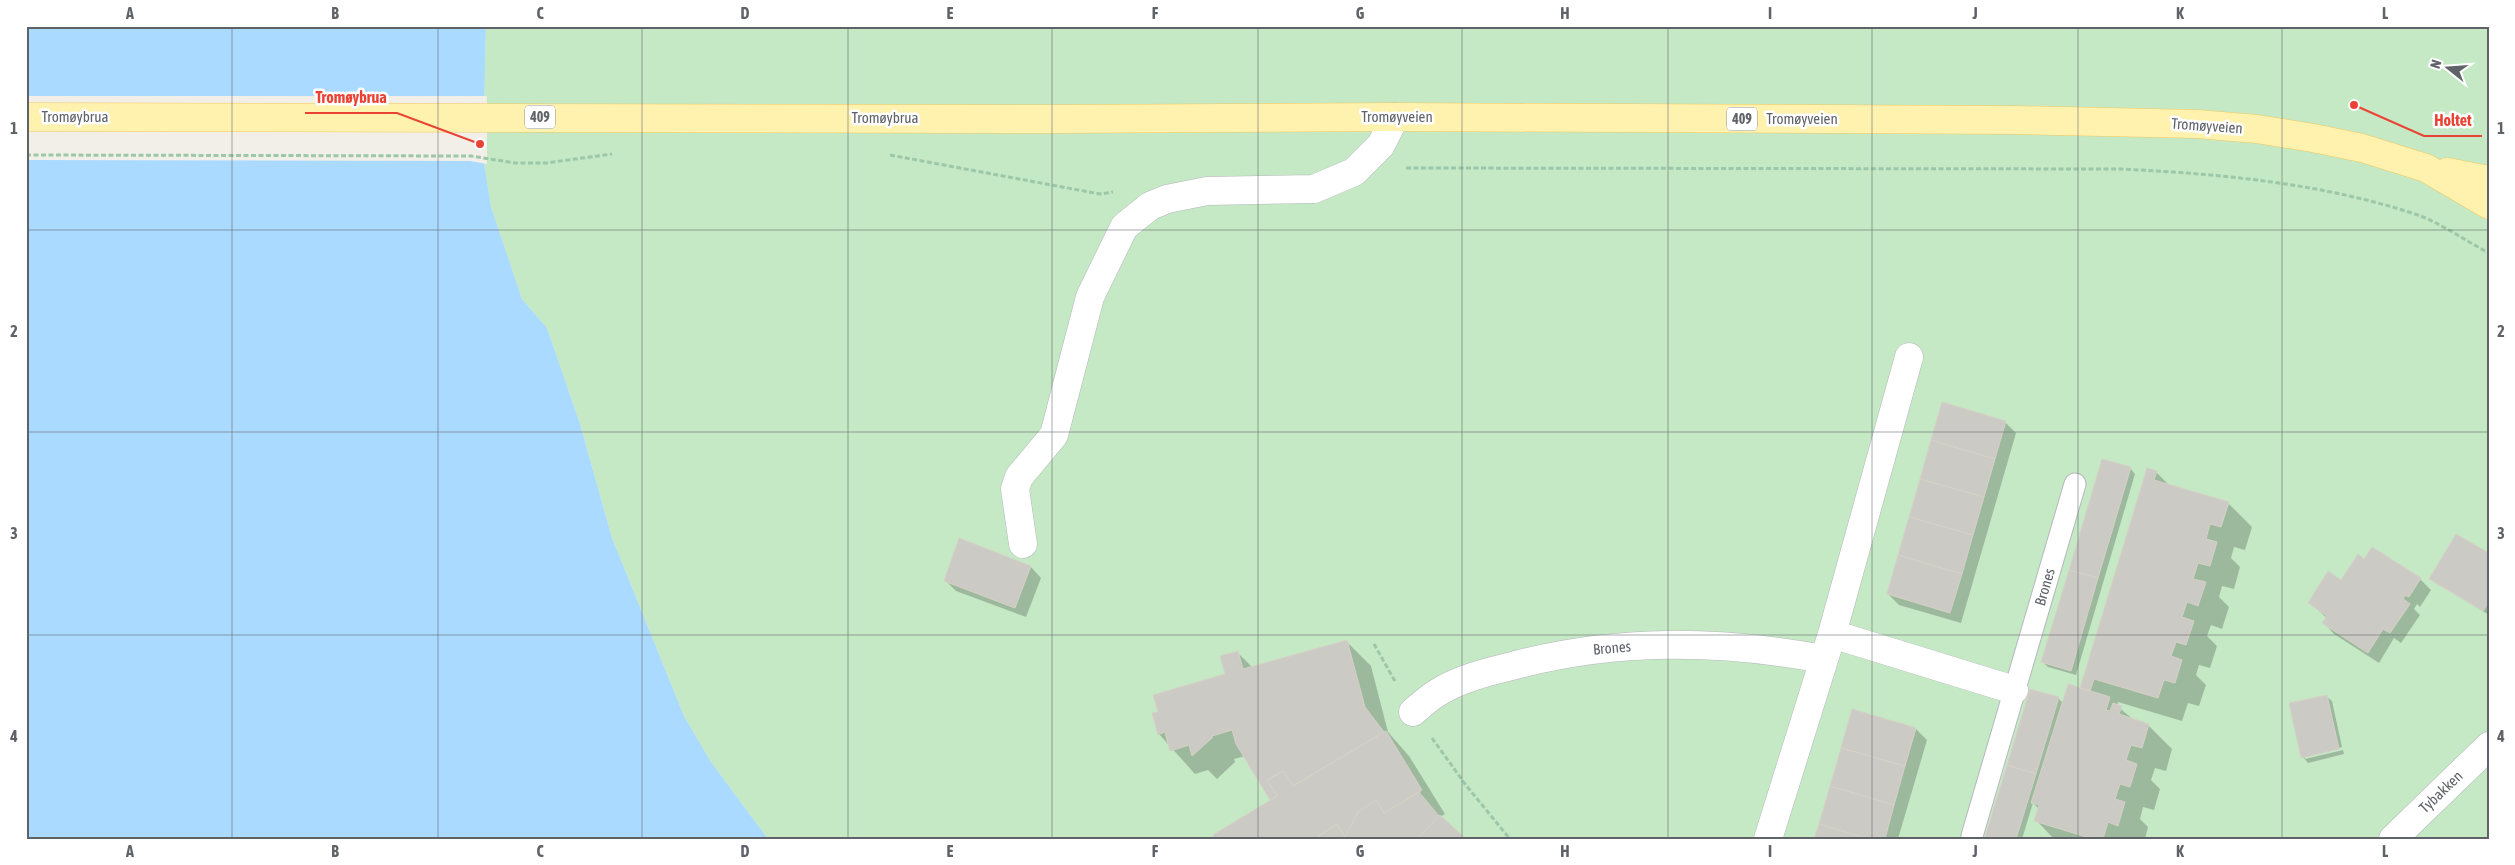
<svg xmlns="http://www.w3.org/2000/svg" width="2515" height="865" viewBox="0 0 2515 865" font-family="'Asap Condensed',sans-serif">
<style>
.green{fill:#c5e8c5}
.water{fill:#aadaff}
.pier{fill:#f1efe8}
.shadow{fill:#0003}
.building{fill:#cccac5;stroke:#d6d1c6}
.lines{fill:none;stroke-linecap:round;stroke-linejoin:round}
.service-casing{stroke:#b5b8bc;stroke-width:23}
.minor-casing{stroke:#b5b8bc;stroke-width:29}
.primary-casing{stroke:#f2c960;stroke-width:29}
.path{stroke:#9cc7a9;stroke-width:3;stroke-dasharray:5 2.5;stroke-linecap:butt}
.service{stroke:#fff;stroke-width:21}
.minor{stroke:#fff;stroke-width:28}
.primary{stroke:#fff2af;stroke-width:28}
.grid{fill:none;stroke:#5f6368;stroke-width:1;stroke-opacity:0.55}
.labels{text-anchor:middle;stroke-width:5;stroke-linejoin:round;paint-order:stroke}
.shield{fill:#fff;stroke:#8f9295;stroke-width:1}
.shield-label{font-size:14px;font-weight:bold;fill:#5f6368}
.street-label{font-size:15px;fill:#5f6368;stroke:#fff}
.leader{fill:none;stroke:#ea4335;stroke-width:2}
.callout-dot{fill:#ea4335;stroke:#fff;stroke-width:2}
.callout-label{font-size:16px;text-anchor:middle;font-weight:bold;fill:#ea4335;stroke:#fff;stroke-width:5;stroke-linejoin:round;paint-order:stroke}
.neatline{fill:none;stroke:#5f6368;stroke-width:2}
.grid-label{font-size:16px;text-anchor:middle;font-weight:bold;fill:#5f6368}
</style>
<rect width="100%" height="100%" fill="#f1efe8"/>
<path class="green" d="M486,26H2489V839H768L711,762L684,716L612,538L580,424L547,328L522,299L491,207L483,156Z"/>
<path class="water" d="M26,26H486L483,156L491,207L522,299L547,328L580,424L612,538L684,716L711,762L768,839H26Z"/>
<path class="pier" d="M26,96H487V164L470,161L26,160Z"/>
<path class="shadow" d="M2005,422L2016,433L1961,623L1899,605L1888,594Z
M2130,468L2135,474L2076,675L2048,667L2043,662Z
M2156,472L2170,486L2228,503L2252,527L2245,550L2234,547L2231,558L2240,567L2234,589L2222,586L2219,597L2229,607L2222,629L2211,625L2207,636L2217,646L2210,668L2199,665L2196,675L2206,685L2199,706L2188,703L2182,721L2118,702L2117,706L2134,720L2148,725L2172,749L2166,771L2155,768L2151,780L2160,789L2154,810L2143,807L2140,819L2148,827L2145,839H2054L2036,820L2039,809L2033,803L2022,839H1989L1986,836L2058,698L2063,703L2080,690Z
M960,540L1031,567L1041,578L1026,617L956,591L945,580Z
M2372,549L2420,579L2431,590L2420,607L2417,604L2414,609L2420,615L2401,643L2394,638L2379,663L2334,634L2324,623L2327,618L2310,603L2342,581L2365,560Z
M2489,555V615L2431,579Z
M1347,642L1371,666L1388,732L1409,756L1445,814L1440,817L1464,839H1217L1271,801L1245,756L1234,759L1235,762L1217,779L1208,770L1195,774L1159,734L1160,713L1227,675L1238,653L1253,668Z
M2326,696L2332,701L2342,747L2305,756V759L2343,750L2344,754L2308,763L2303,757Z
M1853,711L1916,729L1927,740L1898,839H1816Z"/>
<path class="building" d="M1942,402L2006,421L1995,459L1931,440Z
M1931,440L1995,459L1984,497L1920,479Z
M2102,459L2131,467L2098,578L2069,570Z
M2147,468L2157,471L2154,480L2229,502L2221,527L2210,524L2206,539L2217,542L2210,566L2198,563L2193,579L2206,582L2198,606L2187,602L2182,617L2194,621L2186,645L2176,642L2171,656L2182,660L2175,683L2164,680L2158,698L2094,679L2090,691L2080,688Z
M1920,479L1984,497L1973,535L1909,517Z
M1909,517L1973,535L1962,574L1898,555Z
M2456,534L2489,553V602L2483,611L2429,579Z
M959,538L1031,566L1015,608L944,581Z
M2372,547L2421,578L2409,597L2405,595L2403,599L2410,604L2390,633L2383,629L2368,653L2322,623L2327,616L2308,603L2328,571L2341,580L2358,554L2364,559Z
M1898,555L1962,574L1950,613L1887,594Z
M2069,570L2098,578L2071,671L2041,662Z
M1347,640L1365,707L1384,732L1293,786L1283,771L1267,780L1277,796L1270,800L1236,744L1232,730L1212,736V738L1192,756L1189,745L1170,751L1165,732L1158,735L1152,713L1158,712L1153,695L1225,674L1220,656L1238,651L1243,669Z
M2068,684L2110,697L2106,710L2110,711L2113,703L2122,706L2119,714L2149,724L2142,748L2131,745L2126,760L2137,764L2130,787L2120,784L2115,799L2125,802L2118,826L2108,822L2103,839H2093L2034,821L2039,805L2031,803Z
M2030,689L2059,697L2036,774L2007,765Z
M2327,695L2339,749L2301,758L2289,703Z
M1852,709L1916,728L1905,766L1841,748Z
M1386,731L1422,790L1419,792L1384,813L1376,800L1358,812L1345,837L1337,824L1319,836V839H1216L1213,835L1277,796L1267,780L1283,771L1293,786Z
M1841,748L1905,766L1894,805L1830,786Z
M2007,765L2036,774L2016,839H1992L1985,837Z
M1830,786L1894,805L1885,839H1869L1819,824Z
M1419,792L1439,816L1417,839H1319V836L1337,824L1345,837L1358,812L1376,800L1384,813Z
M1440,815L1466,839H1417Z
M1819,824L1869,839H1814Z"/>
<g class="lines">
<defs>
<path id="service" d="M1972,836L2075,484"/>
<path id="minor" d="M1023,544L1015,489L1019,477L1054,435L1090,297L1124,227L1150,206L1167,199L1207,191L1314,189L1354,172L1381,145L1395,117
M1832,634L2014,690
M1413,712C1421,705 1429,698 1437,693C1459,679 1487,672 1512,666C1616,638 1719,640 1824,659
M1768,839L1832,634L1909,357
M2393,839L2489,746"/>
<path id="primary" d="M26,117L1054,119L1395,117L2015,120L2197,124L2257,129L2313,138L2362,148L2426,168L2489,205
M2447,172L2489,180"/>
</defs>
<use href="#service" class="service-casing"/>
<use href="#minor" class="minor-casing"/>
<use href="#primary" class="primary-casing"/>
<path class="path" d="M26,155L471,156L515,163H546L612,154
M890,155L1100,194L1113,192
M1406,168L2121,169C2221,174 2322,183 2418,215C2442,224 2466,241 2489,253
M1374,644L1396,683
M1432,738L1465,784L1510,839"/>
<use href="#service" class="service"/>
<use href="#minor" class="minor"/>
<use href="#primary" class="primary"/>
</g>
<path class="grid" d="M232,26V839M438,26V839M642,26V839M848,26V839M1052,26V839M1258,26V839M1462,26V839M1668,26V839M1872,26V839M2078,26V839M2282,26V839M26,230H2489M26,432H2489M26,635H2489"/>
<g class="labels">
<g class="shield">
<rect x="525" y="105.5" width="30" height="23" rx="4"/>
<rect x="1727" y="107.5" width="30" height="23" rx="4"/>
</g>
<g class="shield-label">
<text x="540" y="122">409</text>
<text x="1742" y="124">409</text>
</g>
<g class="street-label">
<text x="75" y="122">Tromøybrua</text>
<text x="1397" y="122">Tromøyveien</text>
<text x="885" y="123">Tromøybrua</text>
<text x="1802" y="124">Tromøyveien</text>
<text transform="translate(2207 126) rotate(4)" y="5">Tromøyveien</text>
<text transform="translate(2045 587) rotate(-74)" y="5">Brones</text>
<text transform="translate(1612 648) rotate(-5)" y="5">Brones</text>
<text transform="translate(2441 792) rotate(-44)" y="5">Tybakken</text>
</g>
</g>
<path class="leader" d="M480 144L397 113H305M2354 105L2424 136H2482"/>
<g class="callout-dot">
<circle cx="480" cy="144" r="5"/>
<circle cx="2354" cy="105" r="5"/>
</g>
<g class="callout-label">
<text x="351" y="103">Tromøybrua</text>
<text x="2453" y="126">Holtet</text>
</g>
<rect width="2515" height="865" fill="none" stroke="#ffffff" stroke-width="55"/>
<g transform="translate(2448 68) rotate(287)" stroke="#ffffff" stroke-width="4" paint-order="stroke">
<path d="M0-4L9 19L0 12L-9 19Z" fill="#5f6368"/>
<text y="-8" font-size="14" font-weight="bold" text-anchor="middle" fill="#5f6368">N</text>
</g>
<rect x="28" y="28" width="2460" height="810" class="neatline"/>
<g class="grid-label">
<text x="130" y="19">A</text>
<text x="335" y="19">B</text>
<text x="540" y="19">C</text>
<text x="745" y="19">D</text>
<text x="950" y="19">E</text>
<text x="1155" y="19">F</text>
<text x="1360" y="19">G</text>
<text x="1565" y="19">H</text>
<text x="1770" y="19">I</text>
<text x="1975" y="19">J</text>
<text x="2180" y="19">K</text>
<text x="2385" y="19">L</text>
<text x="14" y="134">1</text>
<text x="2501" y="134">1</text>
<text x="14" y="337">2</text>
<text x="2501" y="337">2</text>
<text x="14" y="539">3</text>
<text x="2501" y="539">3</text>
<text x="14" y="742">4</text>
<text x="2501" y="742">4</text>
<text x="130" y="857">A</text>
<text x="335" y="857">B</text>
<text x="540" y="857">C</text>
<text x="745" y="857">D</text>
<text x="950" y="857">E</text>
<text x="1155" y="857">F</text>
<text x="1360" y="857">G</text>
<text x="1565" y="857">H</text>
<text x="1770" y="857">I</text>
<text x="1975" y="857">J</text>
<text x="2180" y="857">K</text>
<text x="2385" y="857">L</text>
</g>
</svg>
